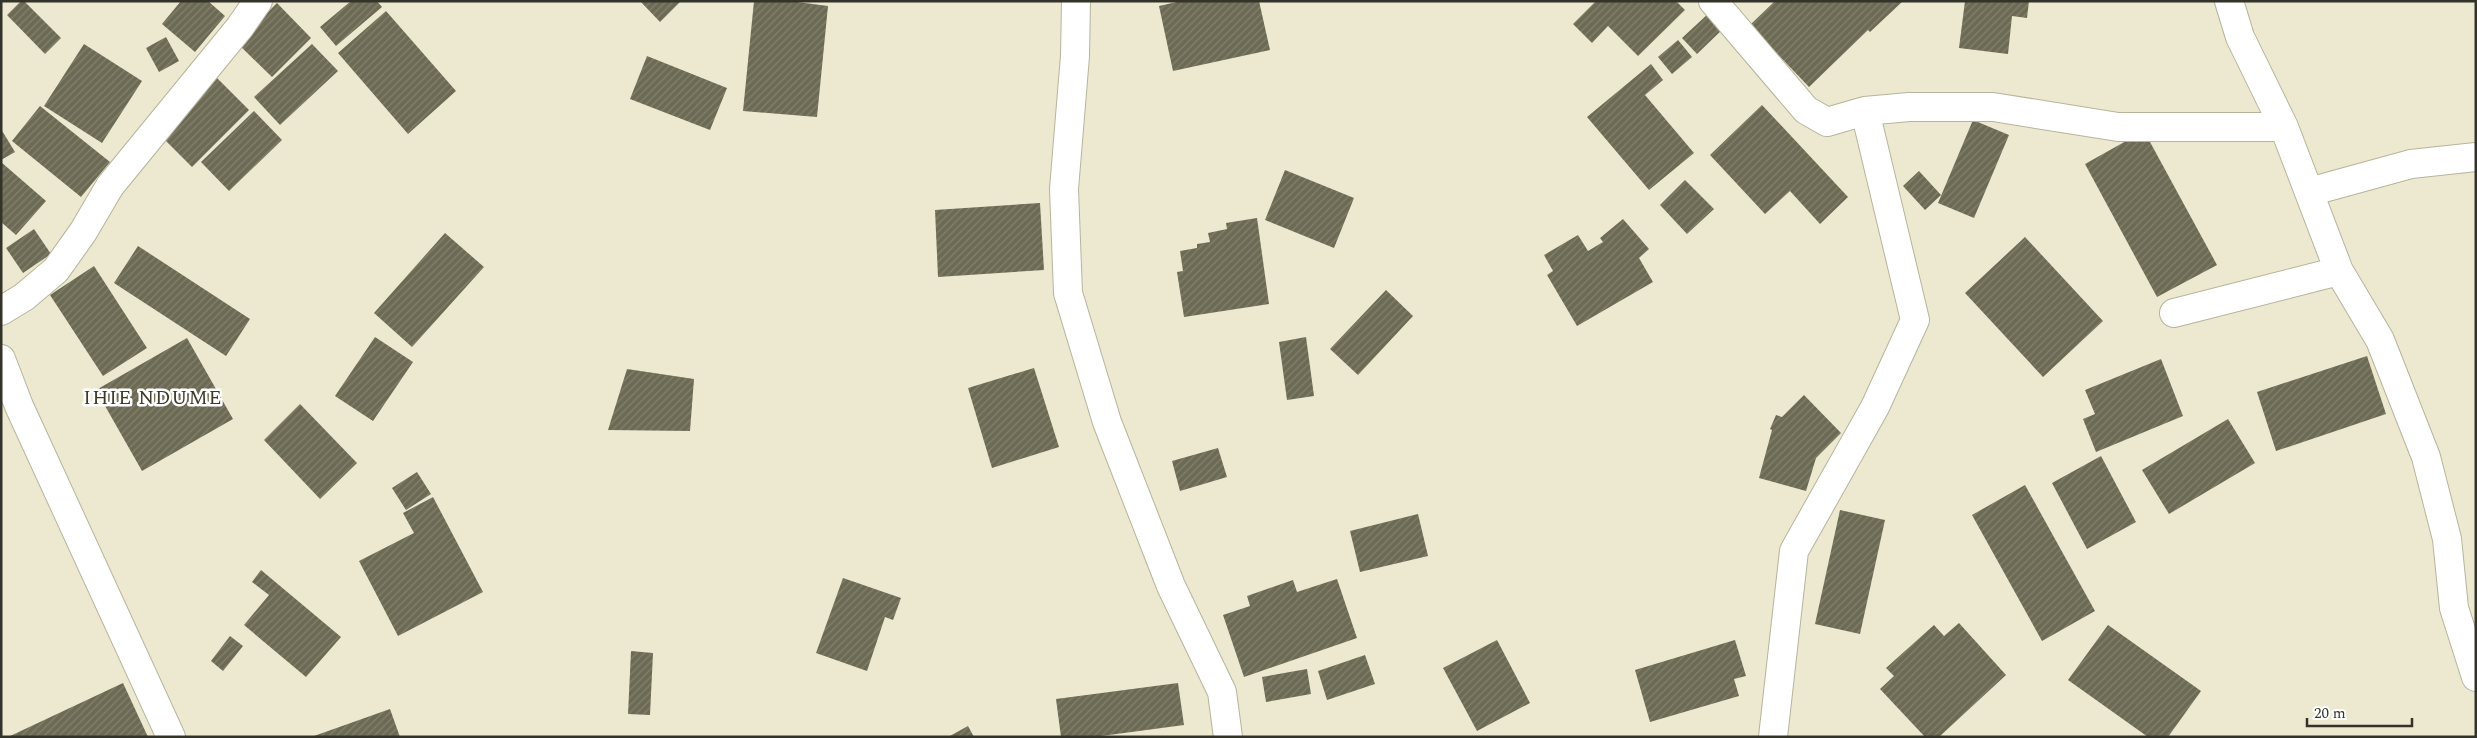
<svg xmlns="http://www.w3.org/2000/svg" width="2477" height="738" viewBox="0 0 2477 738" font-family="Spectral,serif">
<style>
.building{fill:url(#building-hatch)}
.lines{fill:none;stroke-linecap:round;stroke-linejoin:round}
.minor-casing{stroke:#b7b49c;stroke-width:30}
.minor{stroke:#fff;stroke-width:28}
.labels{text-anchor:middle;stroke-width:5;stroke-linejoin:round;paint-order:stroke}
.quarter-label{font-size:20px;letter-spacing:1px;fill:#3d3a25;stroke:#fff}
</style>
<defs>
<pattern id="building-hatch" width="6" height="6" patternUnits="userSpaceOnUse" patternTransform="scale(1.25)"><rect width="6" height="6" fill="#6d6a54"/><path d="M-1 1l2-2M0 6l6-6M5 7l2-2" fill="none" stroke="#82806f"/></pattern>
</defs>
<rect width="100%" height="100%" fill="#ece9d0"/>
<path class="building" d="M21,1H24L61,38L45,54L7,15Z
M181,1H208L225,16L195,52L162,24Z
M351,1H377L382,7L336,46L320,27Z
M640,1H681L660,22Z
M754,1H790L828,6L817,117L743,111Z
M1181,1H1259L1270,50L1173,71L1159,6Z
M1596,1H1676L1685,10L1638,56L1608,26L1592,43L1573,24Z
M1775,1H1903L1870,32L1868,30L1809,87L1750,25Z
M1965,1H2029L2027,18L2012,16L2008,54L1959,48Z
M277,3L311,38L272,77L237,43Z
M386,11L456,91L408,134L338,53Z
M1709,13L1724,28L1697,54L1682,38Z
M166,37L179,61L159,72L146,48Z
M1678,40L1692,57L1672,74L1658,57Z
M84,44L142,81L102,143L44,106Z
M312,44L338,71L280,125L254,97Z
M647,56L727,88L710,130L630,99Z
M1651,64L1663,80L1645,95L1694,153L1649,190L1587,117Z
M215,76L249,110L192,167L158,133Z
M1762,105L1848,197L1820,224L1790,191L1765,214L1710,155Z
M40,106L110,162L81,197L12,141Z
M254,111L282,140L229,191L201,162Z
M1973,120L2009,135L1974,218L1938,203Z
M1,129L15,152L1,160Z
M2144,131L2217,265L2157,297L2085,164Z
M1,162L46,201L16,235L1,222Z
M1285,170L1354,198L1334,248L1265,220Z
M1919,171L1941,195L1925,210L1903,186Z
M1685,180L1714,209L1687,234L1660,205Z
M1040,203L1044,270L938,277L935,210Z
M1257,218L1269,304L1184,317L1177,272L1183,271L1180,251L1197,248V244L1210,242L1208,233L1227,229L1226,223Z
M1623,219L1649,249L1639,258L1653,282L1577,326L1547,275L1553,271L1544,255L1578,235L1588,251L1603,242L1600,238Z
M34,229L51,254L23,273L6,248Z
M445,233L484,267L412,347L374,313Z
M2025,237L2103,321L2043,377L1965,293Z
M138,246L250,319L226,356L114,283Z
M94,266L147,348L103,376L50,295Z
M1386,290L1413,316L1358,375L1330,349Z
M375,337L413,362L373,421L335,396Z
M1306,337L1314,396L1287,400L1279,342Z
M187,338L233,419L142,471L96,390Z
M2367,356L2386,414L2276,451L2257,392Z
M2161,359L2183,416L2096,452L2083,419L2095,414L2085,390Z
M1034,368L1059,447L992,468L968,388Z
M627,369L694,379L690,431L608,430Z
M1804,395L1841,433L1816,458L1806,491L1759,478L1772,430L1770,429L1776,415L1782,417Z
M300,404L357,463L320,499L264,440Z
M2228,419L2255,463L2169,514L2142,470Z
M1218,448L1227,477L1180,491L1172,461Z
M2101,456L2136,522L2087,549L2052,483Z
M417,472L431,494L406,510L392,488Z
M2025,485L2095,611L2042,641L1972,515Z
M433,497L483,592L398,636L359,561L414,533L403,513Z
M1840,510L1885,520L1860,634L1815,624Z
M1418,514L1428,556L1360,572L1350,531Z
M261,570L341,637L306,677L244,625L269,595L252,582Z
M843,578L901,598L893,620L885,617L867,671L816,653Z
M1337,579L1357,638L1244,677L1223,615L1250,606L1247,596L1293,580L1297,592Z
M1959,623L2006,675L1939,737H1925L1880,689L1894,676L1886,668L1934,625L1944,636Z
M2108,625L2201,691L2168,737H2148L2068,680Z
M230,636L243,646L223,671L211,661Z
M1497,640L1530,703L1477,731L1443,668Z
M1735,640L1746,676L1734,679L1739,696L1650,722L1635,670Z
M631,651L653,653L650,715L628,714Z
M1365,655L1375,684L1327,700L1318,671Z
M1307,669L1311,694L1266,702L1262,677Z
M123,683L148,737H8Z
M1178,683L1184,725L1094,737H1061L1056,699Z
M390,709L400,737H314V736Z
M968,726L974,737H948Z"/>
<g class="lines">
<defs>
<path id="minor" d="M1076,1L1075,56L1064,189L1068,293L1107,422L1171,586L1222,692L1228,737
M1713,1L1806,110L1827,122L1865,111L1909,107H1993L2118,127H2284
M2229,1L2240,37L2284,127L2339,271L2380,340L2426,457L2447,539L2454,608L2476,677
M2309,192L2411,164L2476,157
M1,311L24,297L56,270L83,232L110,186L240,27L258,1
M2174,313L2339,271
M1,359L19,406L171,737
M1773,737L1794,551L1875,407L1915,320L1865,111"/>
</defs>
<use href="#minor" class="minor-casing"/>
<use href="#minor" class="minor"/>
</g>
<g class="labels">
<g class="quarter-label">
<text x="153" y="404">IHIE NDUME</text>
</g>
</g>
<rect width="2477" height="738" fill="none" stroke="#343329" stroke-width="5"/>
<path d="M2307 718v8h105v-8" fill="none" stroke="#343329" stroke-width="2.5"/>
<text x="2314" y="718" font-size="15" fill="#343329" stroke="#ffffff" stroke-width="4" paint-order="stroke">20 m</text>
</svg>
